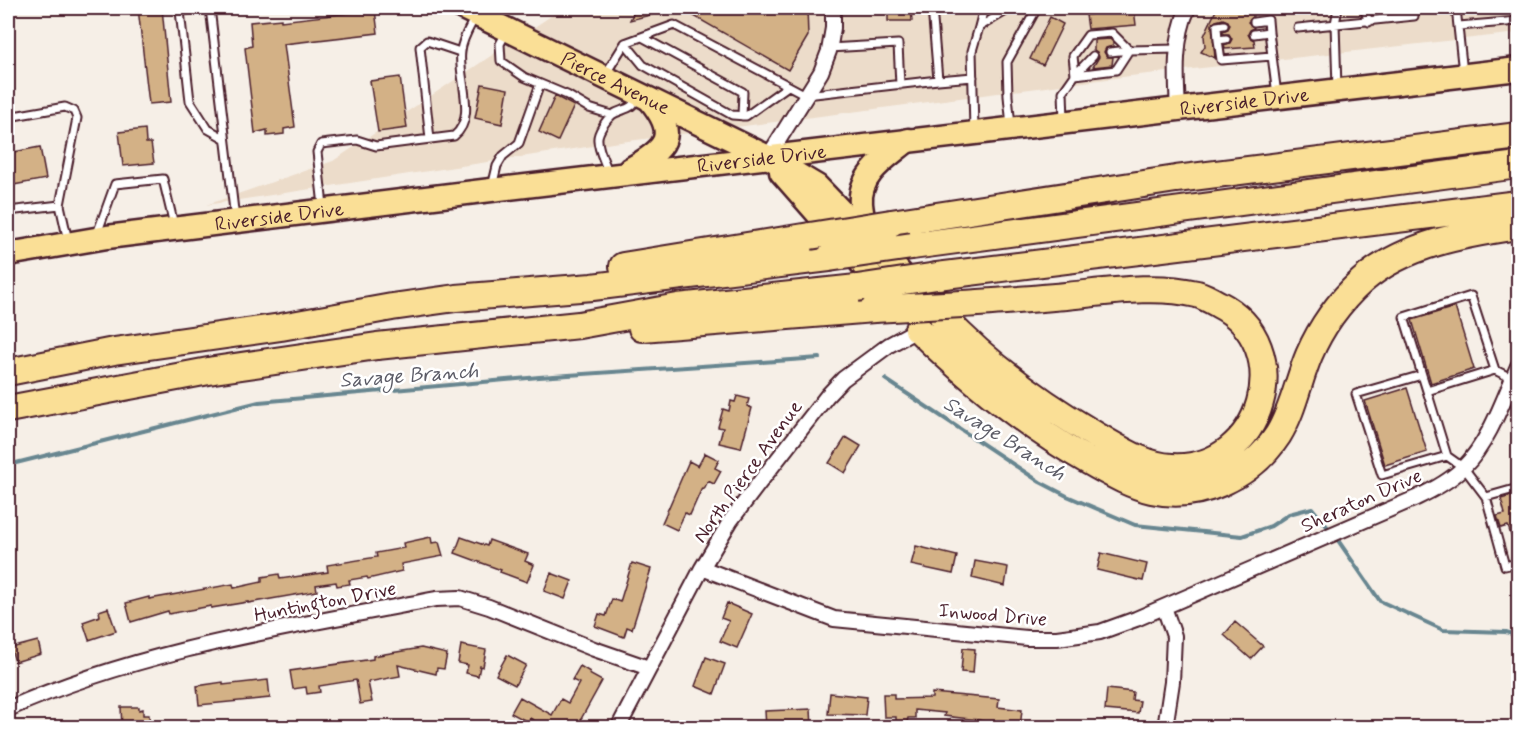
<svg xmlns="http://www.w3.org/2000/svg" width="1526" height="735" viewBox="0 0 1526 735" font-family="Mynerve,sans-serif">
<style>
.built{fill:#ecdcca}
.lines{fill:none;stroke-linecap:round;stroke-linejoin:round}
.stream{stroke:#678690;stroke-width:4}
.building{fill:#d3b186;stroke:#4a1f2b;stroke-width:1.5}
.service-casing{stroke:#4a1f2b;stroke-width:11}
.minor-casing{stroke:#4a1f2b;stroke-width:18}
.primary-casing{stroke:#4a1f2b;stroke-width:27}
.motorway-casing{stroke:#4a1f2b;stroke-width:30}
.service{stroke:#fff;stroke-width:7}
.minor{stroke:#fff;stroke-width:14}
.primary{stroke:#fadf96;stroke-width:22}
.motorway{stroke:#fadf96;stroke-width:26}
.motorway-bridge-casing{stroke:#4a1f2b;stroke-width:30;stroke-linecap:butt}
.motorway-bridge{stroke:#fadf96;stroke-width:26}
.labels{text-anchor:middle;stroke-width:5;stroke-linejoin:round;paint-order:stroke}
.street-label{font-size:20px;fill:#4a1f2b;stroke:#fff}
.water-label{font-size:21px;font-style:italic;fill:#5b5b66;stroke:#fff}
</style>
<rect width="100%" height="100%" fill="#f6efe7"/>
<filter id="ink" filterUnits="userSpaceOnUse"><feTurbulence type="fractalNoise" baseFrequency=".0167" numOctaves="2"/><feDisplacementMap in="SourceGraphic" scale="12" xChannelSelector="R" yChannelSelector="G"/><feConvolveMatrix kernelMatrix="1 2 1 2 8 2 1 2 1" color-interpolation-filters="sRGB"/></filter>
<g filter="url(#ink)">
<path class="built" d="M563,8H1518V33L1130,76L613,143L206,205L333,161Z"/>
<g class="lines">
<path class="stream" d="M885,379L1040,482L1067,496L1135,525L1242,536L1271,526L1289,514L1312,508L1330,530
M8,465L259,402L539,377L820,358
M1335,536L1380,601L1443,630L1506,632L1518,636"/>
</g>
<path class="building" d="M138,8H162L171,102L149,104Z
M636,8H666L667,11L630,20Z
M680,8H807L808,36L788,70Z
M888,8H911L912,21H888Z
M1217,8H1252L1253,17L1248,22L1254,28L1250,30L1248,34L1250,38L1254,40L1255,47L1225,49L1224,45L1230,43L1232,39L1229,34H1223V31L1228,29L1230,25L1228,21L1223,19L1216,21L1212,24L1215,58L1201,52L1205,46L1204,36Z
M1134,9L1136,25L1088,29L1086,15Z
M375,10L378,33L284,44L295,127L284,129V134L267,136V130L255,133L245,48L252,46L250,22L281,19V21Z
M1050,17L1063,24L1043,65L1030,59Z
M1110,39L1113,42V46L1106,48L1104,52L1107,57H1113L1112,65L1093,67L1099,57L1097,52L1094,50V40Z
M400,77L407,128L378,132L370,81Z
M482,84L508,89L502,124L475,118Z
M555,96L574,106L558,141L539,132Z
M145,129L146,143H151L154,163L123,166L119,132Z
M40,147L46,179L8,186V153Z
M1455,307L1474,369L1431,383L1412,320Z
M1407,388L1427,452L1385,465L1365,401Z
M737,396L749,399L747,406L752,408L741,448L719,443L723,428L718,427L723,409L729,411L731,401L735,402Z
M846,437L861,446L845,473L829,463Z
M705,453L719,460L715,468L721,471L714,484L708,481L704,489L702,488L690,515L685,513L677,530L662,523L689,461L698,466Z
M1518,494V551H1516L1508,526L1501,528L1497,516L1505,514L1501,499Z
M431,537L432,543L439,542L443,556L401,564L402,571L368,579L367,577L349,580L350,584L337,586L336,582L316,585L317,591L248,603V602L211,608V606L169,614L168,611L131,622L126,603L149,597V599L233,584L234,588L262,582V577L279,574L280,579L328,572L327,565L377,557L376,553L404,548L403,543Z
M461,537L487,546L489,540L528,554L525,561L534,565L527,582L500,572L501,570L455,553Z
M916,546L957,556L953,574L911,565Z
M1101,553L1147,564L1143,581L1097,570Z
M975,561L1008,567L1005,586L972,578Z
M632,563L651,569L632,629L627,627L624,637L595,626L599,614L606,616L612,599L620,602Z
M551,573L572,581L565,599L544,591Z
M727,603L752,614L737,648L720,641L729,621L721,618Z
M108,608L116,631L89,640L83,622L100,616L99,611Z
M1235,622L1263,646L1251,659L1224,635Z
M38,641L41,654L15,662L11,648Z
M461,645L486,650L483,667L480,666L478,676L466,673L468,665L458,663Z
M421,648L447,654L444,669L437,668L436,674L398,665L400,676L368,682L372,702L360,704L356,680L319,686L320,692L307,694L306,687L293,689L290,671L373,659V656Z
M963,648L975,649L973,673L961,672Z
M507,655L526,665L515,685L496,675Z
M706,657L725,664L714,694L695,686Z
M580,666L590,672L589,674L602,681L576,728H547L530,718L528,722L511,713L520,697L552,715L561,699L568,703L579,683L572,680Z
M268,680L270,698L199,705L197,686L223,682V685Z
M1107,689L1133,692L1132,700L1140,701L1138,713L1105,710Z
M830,693L867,697L865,715L828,714Z
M932,693L999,699L998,707L1022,710L1020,728H1005L979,720L944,716L945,713L915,710V718H908L907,722H896V717H884L883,694H894V699L932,698Z
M121,707H139V710L143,709V715H149L150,728H122Z
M811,709L812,728H766L765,711Z"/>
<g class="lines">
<defs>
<path id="service" d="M200,8L180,11L190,101L208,129L224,138
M210,8L235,219
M932,8L938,80L973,77
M1364,8L1369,22
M1456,8L1463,73
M1517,8L1518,14
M1254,22L1268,20L1269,32
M1459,26L1518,21
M979,27L984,8
M1298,28L1414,16V8
M506,33L500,44L501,61L524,77L567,95L589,108L612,115
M1112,33L1129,50L1116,70L1075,75L1073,56L1088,35Z
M1254,34L1269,32L1277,95
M642,37L743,92L742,116
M1226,39L1218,40L1221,60L1272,56
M1218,40L1217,26L1224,25
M625,43L643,65L732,115L746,116L788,86
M829,48L898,44L900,85
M1110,52L1129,50L1178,49
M605,75L625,43L674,25L806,95L938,80
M1337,88L1335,24L1338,8
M8,117L65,107L74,111L77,118L60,205L68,241
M1064,120L1063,92L1075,75L1093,56
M1011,126L1008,96L1007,62L1037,8
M974,130L972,51L979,27L1011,8
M430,139L420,47L427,41L460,52
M608,172C605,162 598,150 598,140C597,133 606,120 612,115C622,108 633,111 637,97
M492,187L497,166L503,156L519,143L540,84
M323,206L317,152L321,144L357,140L376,146L454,136C478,117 457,77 461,51C462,39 470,27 475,17
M8,211L60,205
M97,234L115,184L163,179L174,225
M1422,375L1356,394L1382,475L1447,456
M1513,379L1495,370L1427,391L1447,456L1464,468L1486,497L1518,488
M1427,391L1404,317L1471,296L1495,370
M1486,497L1505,566L1518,563"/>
<path id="minor" d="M1178,109C1176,76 1174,38 1188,8
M768,157L821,72L829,51L833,28V8
M702,568L834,619L1027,638H1057L1100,632L1136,619L1416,498C1433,490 1450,481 1463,468C1489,443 1504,398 1518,366
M1164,607L1174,636L1172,682L1165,728
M8,709C142,649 292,627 436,599L460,598L489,607L594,649L649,668
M618,728L702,568L731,520L763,478L827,396L843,379L889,345L922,327"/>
<g id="primary">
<path id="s1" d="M463,8L768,157L817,186L942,316"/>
<path d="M630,169C666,149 679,136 650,100"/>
<path d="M781,172L890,296"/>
<path d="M867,237C865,226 862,215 861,204C858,174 888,157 908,140"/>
<path id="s2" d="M8,254L107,237L491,190L1518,69"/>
</g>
<path id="motorway" d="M891,223L1176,179L1518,136
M912,246L1518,165
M623,266L810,236
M937,276L1518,204
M943,317C988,365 1041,403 1097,436C1120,449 1145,466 1172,467C1263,472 1300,345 1218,304C1211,300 1204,296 1197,294C1155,284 1108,292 1066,296C1031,299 997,302 962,304
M642,328L874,309
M918,329C970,380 1026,426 1090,462C1110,473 1130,485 1152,490C1200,501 1251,476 1278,435C1293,411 1298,381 1309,355C1321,327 1340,301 1362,281C1404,244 1465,234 1518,226
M8,372L114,351L281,327L392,307L456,298L592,287L829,258
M8,409L214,370L377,346L579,325L678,307L857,288"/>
</defs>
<use href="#service" class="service-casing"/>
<use href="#minor" class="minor-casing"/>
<use href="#primary" class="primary-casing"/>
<use href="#motorway" class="motorway-casing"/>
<use href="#service" class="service"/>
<use href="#minor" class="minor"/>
<use href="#primary" class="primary"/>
<use href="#motorway" class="motorway"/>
<defs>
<path id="motorway-bridge" d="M810,236L891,223
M829,258L912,246
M857,288L937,276
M874,309L962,304"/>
</defs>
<use href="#motorway-bridge" class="motorway-bridge-casing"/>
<use href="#motorway-bridge" class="motorway-bridge"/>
</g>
</g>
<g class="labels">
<g class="street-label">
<text dy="7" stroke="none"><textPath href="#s1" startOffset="170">Pierce Avenue</textPath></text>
<text dy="7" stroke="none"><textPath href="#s2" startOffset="1246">Riverside Drive</textPath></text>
<text dy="7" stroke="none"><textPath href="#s2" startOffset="760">Riverside Drive</textPath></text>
<text dy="7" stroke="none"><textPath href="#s2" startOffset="274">Riverside Drive</textPath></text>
<text transform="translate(747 471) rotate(-54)" y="7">North Pierce Avenue</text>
<text transform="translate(1361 500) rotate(-24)" y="7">Sheraton Drive</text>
<text transform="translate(325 601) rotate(-11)" y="7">Huntington Drive</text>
<text transform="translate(993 614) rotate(5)" y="7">Inwood Drive</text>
</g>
<g class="water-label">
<text transform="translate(409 375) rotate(-4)" y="7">Savage Branch</text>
<text transform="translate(1005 438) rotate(32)" y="7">Savage Branch</text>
</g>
</g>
<rect width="1526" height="735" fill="none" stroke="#fff" stroke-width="30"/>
<rect x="15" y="15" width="1496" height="705" fill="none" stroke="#4a1f2b" stroke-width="2" filter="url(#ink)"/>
</svg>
